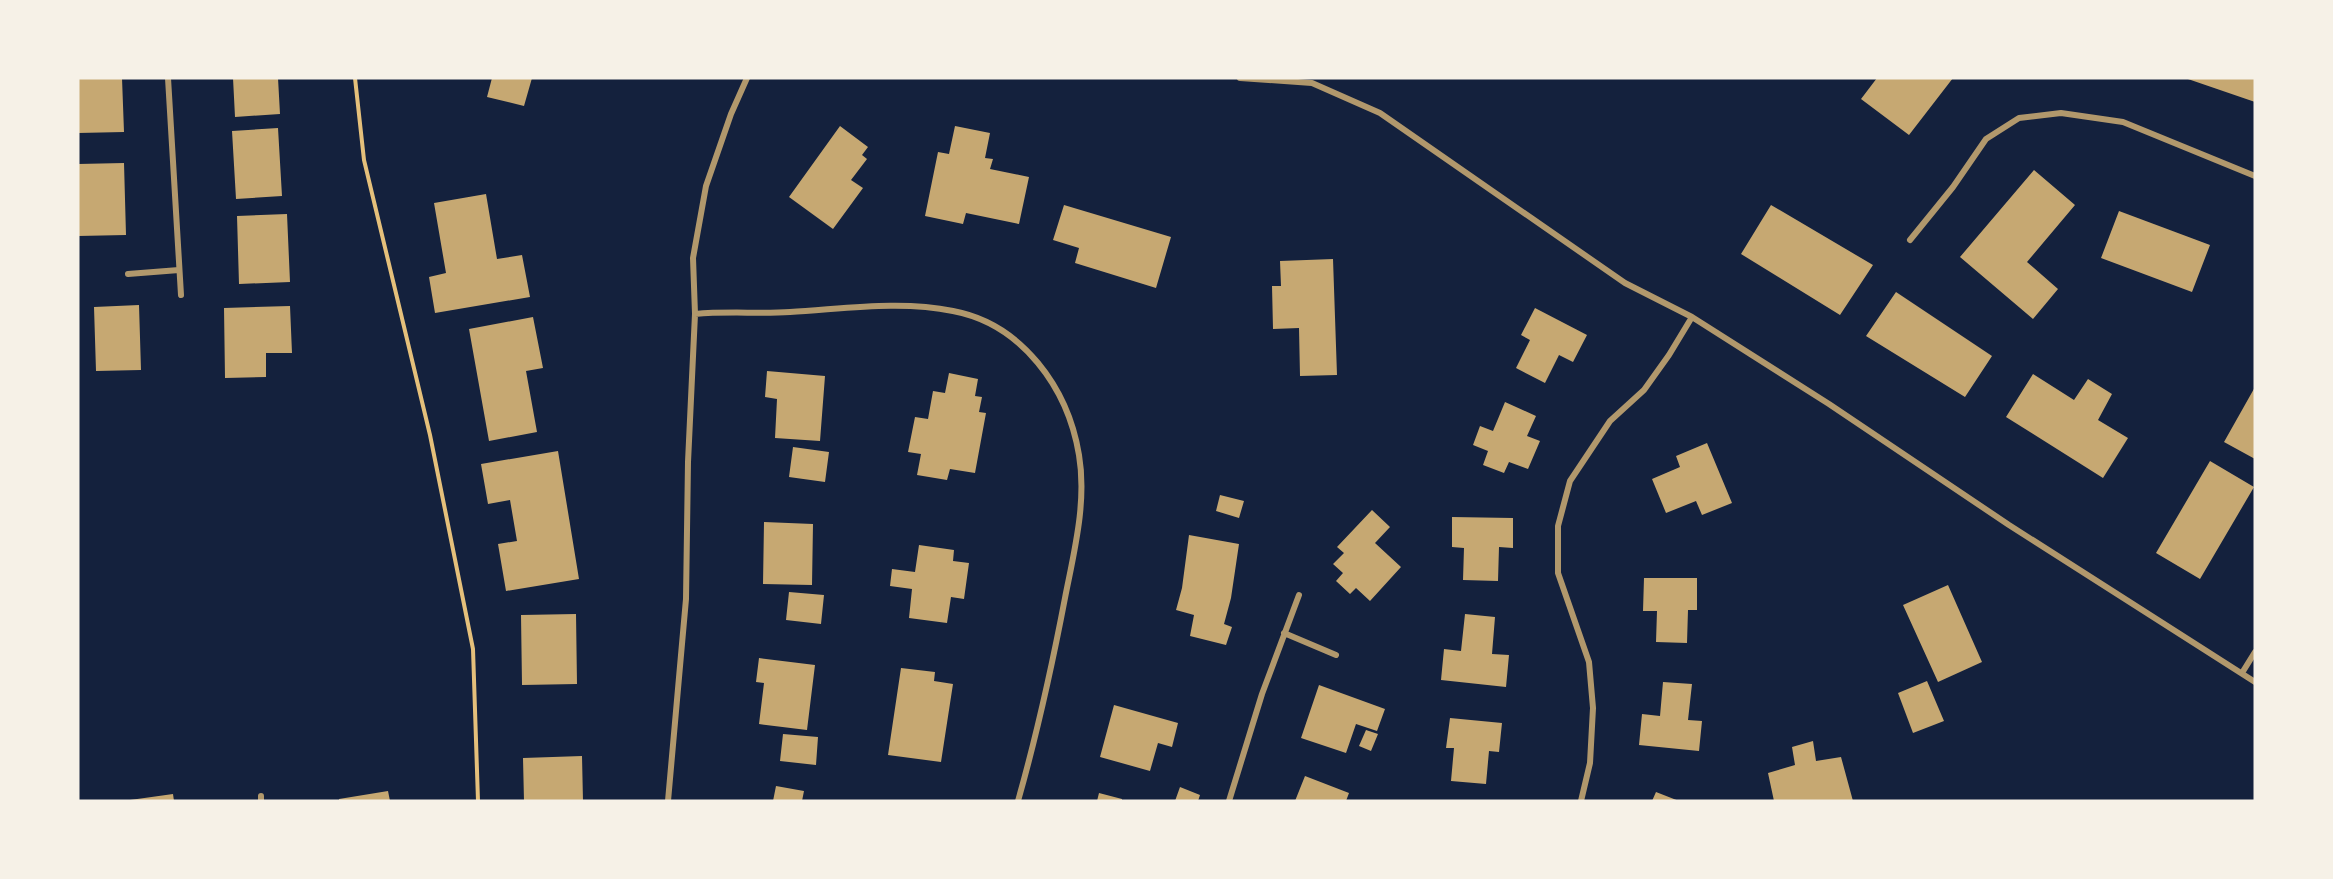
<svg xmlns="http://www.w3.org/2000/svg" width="2333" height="879" viewBox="0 0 2333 879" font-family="Jost,sans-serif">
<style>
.building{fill:#c6a872}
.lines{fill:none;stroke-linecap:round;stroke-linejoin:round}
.path{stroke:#e5c07b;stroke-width:4}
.minor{stroke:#b1986c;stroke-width:6}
</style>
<rect width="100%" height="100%" fill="#14213d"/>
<path class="building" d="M78,78H122L124,132L78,133Z
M233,78H278L280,114L235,117Z
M492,78H532L524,106L487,97Z
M1877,78H1953L1909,135L1861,99Z
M2185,78H2255V102Z
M840,126L868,147L862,155L867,159L851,180L863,188L833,229L789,197Z
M955,126L990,133L985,158L993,159L990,169L1029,177L1019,224L966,213L963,224L925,216L938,152L949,154Z
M278,128L282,196L236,199L232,131Z
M124,163L126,235L78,236V164Z
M2034,170L2075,205L2027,262L2058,289L2033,319L1960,257Z
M486,194L497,259L522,255L530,297L435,313L429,277L446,273L434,203Z
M1064,205L1171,237L1156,288L1075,263L1079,248L1053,240Z
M1771,205L1873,265L1840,315L1741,254Z
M2119,211L2210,245L2192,292L2101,258Z
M287,214L290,282L239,284L237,216Z
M1333,259L1337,375L1300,376L1299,328L1273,329L1272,286H1281L1280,261Z
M1896,292L1992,356L1965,397L1866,336Z
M139,305L141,370L96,371L94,307Z
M290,306L292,353H266V377L225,378L224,308Z
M1535,308L1587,335L1573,362L1559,355L1545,383L1516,368L1530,340L1521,335Z
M533,317L543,368L526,371L537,432L489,441L469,329Z
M767,371L825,376L820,441L775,438L777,399L765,397Z
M949,373L978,379L975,396L982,397L979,412L986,413L975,473L950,469L947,480L917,475L921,454L908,452L915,417L928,419L933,391L945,393Z
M2033,374L2074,400L2088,379L2112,394L2098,420L2128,438L2103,478L2006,417Z
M2255,387V459L2224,442Z
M1505,402L1536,416L1527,436L1540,441L1528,469L1509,462L1504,473L1483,465L1488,451L1473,445L1480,426L1493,431Z
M1707,443L1732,503L1702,515L1696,501L1666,513L1652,479L1680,467L1676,456Z
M793,447L829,452L825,482L789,477Z
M558,451L579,579L506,591L498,544L517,541L510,500L488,504L481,464Z
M2210,461L2254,487L2200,579L2156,553Z
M1220,495L1244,501L1239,518L1216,511Z
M1372,510L1390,527L1375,543L1401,567L1370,601L1356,588L1350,594L1336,581L1343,573L1333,564L1344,553L1337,547Z
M1452,517L1513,518V548L1499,547L1498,581L1463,580L1464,548L1452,547Z
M764,522L813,524L812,585L763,584Z
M1189,535L1239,544L1231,598L1224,624L1232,627L1226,645L1190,636L1194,615L1176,610L1182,588Z
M919,545L954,550L953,561L969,563L964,599L951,597L947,623L909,618L912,589L890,586L892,569L915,572Z
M1644,578H1697V610H1688L1687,643L1656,642L1657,611H1643Z
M1948,585L1982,662L1938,682L1903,605Z
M789,592L824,595L821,624L786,620Z
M576,614L577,684L522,685L521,615Z
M1465,614L1495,617L1492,654L1509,655L1506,687L1441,680L1444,649L1461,651Z
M759,658L815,665L807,730L759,724L764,683L756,682Z
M901,668L935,672L934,681L953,684L941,762L888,755Z
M1927,681L1944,721L1913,733L1898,693Z
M1663,682L1692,684L1688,720L1702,721L1699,751L1639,745L1642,714L1660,716Z
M1319,685L1385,709L1377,731L1356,724L1346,753L1301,738Z
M1114,705L1178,723L1172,747L1158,743L1150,771L1100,757Z
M1450,718L1502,723L1499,752L1489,751L1486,784L1451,781L1454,748H1446Z
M1366,730L1378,734L1371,751L1359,746Z
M783,734L818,737L816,765L780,761Z
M1813,741L1816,761L1841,757L1853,801H1774L1768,773L1795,765L1792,747Z
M582,756L583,801H524L523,758Z
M1305,776L1349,793L1346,801H1295Z
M776,786L804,791L802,801H773Z
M1180,787L1200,795L1198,801H1175Z
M388,791L390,801H339V799Z
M1656,792L1679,801H1652Z
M1099,793L1122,799V801H1097Z
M173,794L174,801H130V800Z"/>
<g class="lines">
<path class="path" d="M355,78L364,160L430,435L473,649L478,801"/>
<path class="minor" d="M168,78L181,295
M1240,78L1312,83L1380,113L1625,283L1692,317L1829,404L2009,525L2255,682
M1910,240L1953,187L1986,139L2019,118L2061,113L2123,122L2255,176
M128,274L179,270
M695,314C727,311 759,314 790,312C844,309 900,300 953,311C1022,324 1068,388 1079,455C1087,502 1074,552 1065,598C1052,666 1037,734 1018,801
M1284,633L1336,655
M2242,673L2255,652
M261,796V801
M668,801L686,599L688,462L695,314L693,258L706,186L731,114L747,78
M1229,801L1262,694L1299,595
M1581,801L1590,763L1593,708L1589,662L1558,573V526L1570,481L1610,421L1644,390L1669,355L1692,317"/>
</g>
<rect width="2333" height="879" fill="none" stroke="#f6f1e7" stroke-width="159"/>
</svg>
